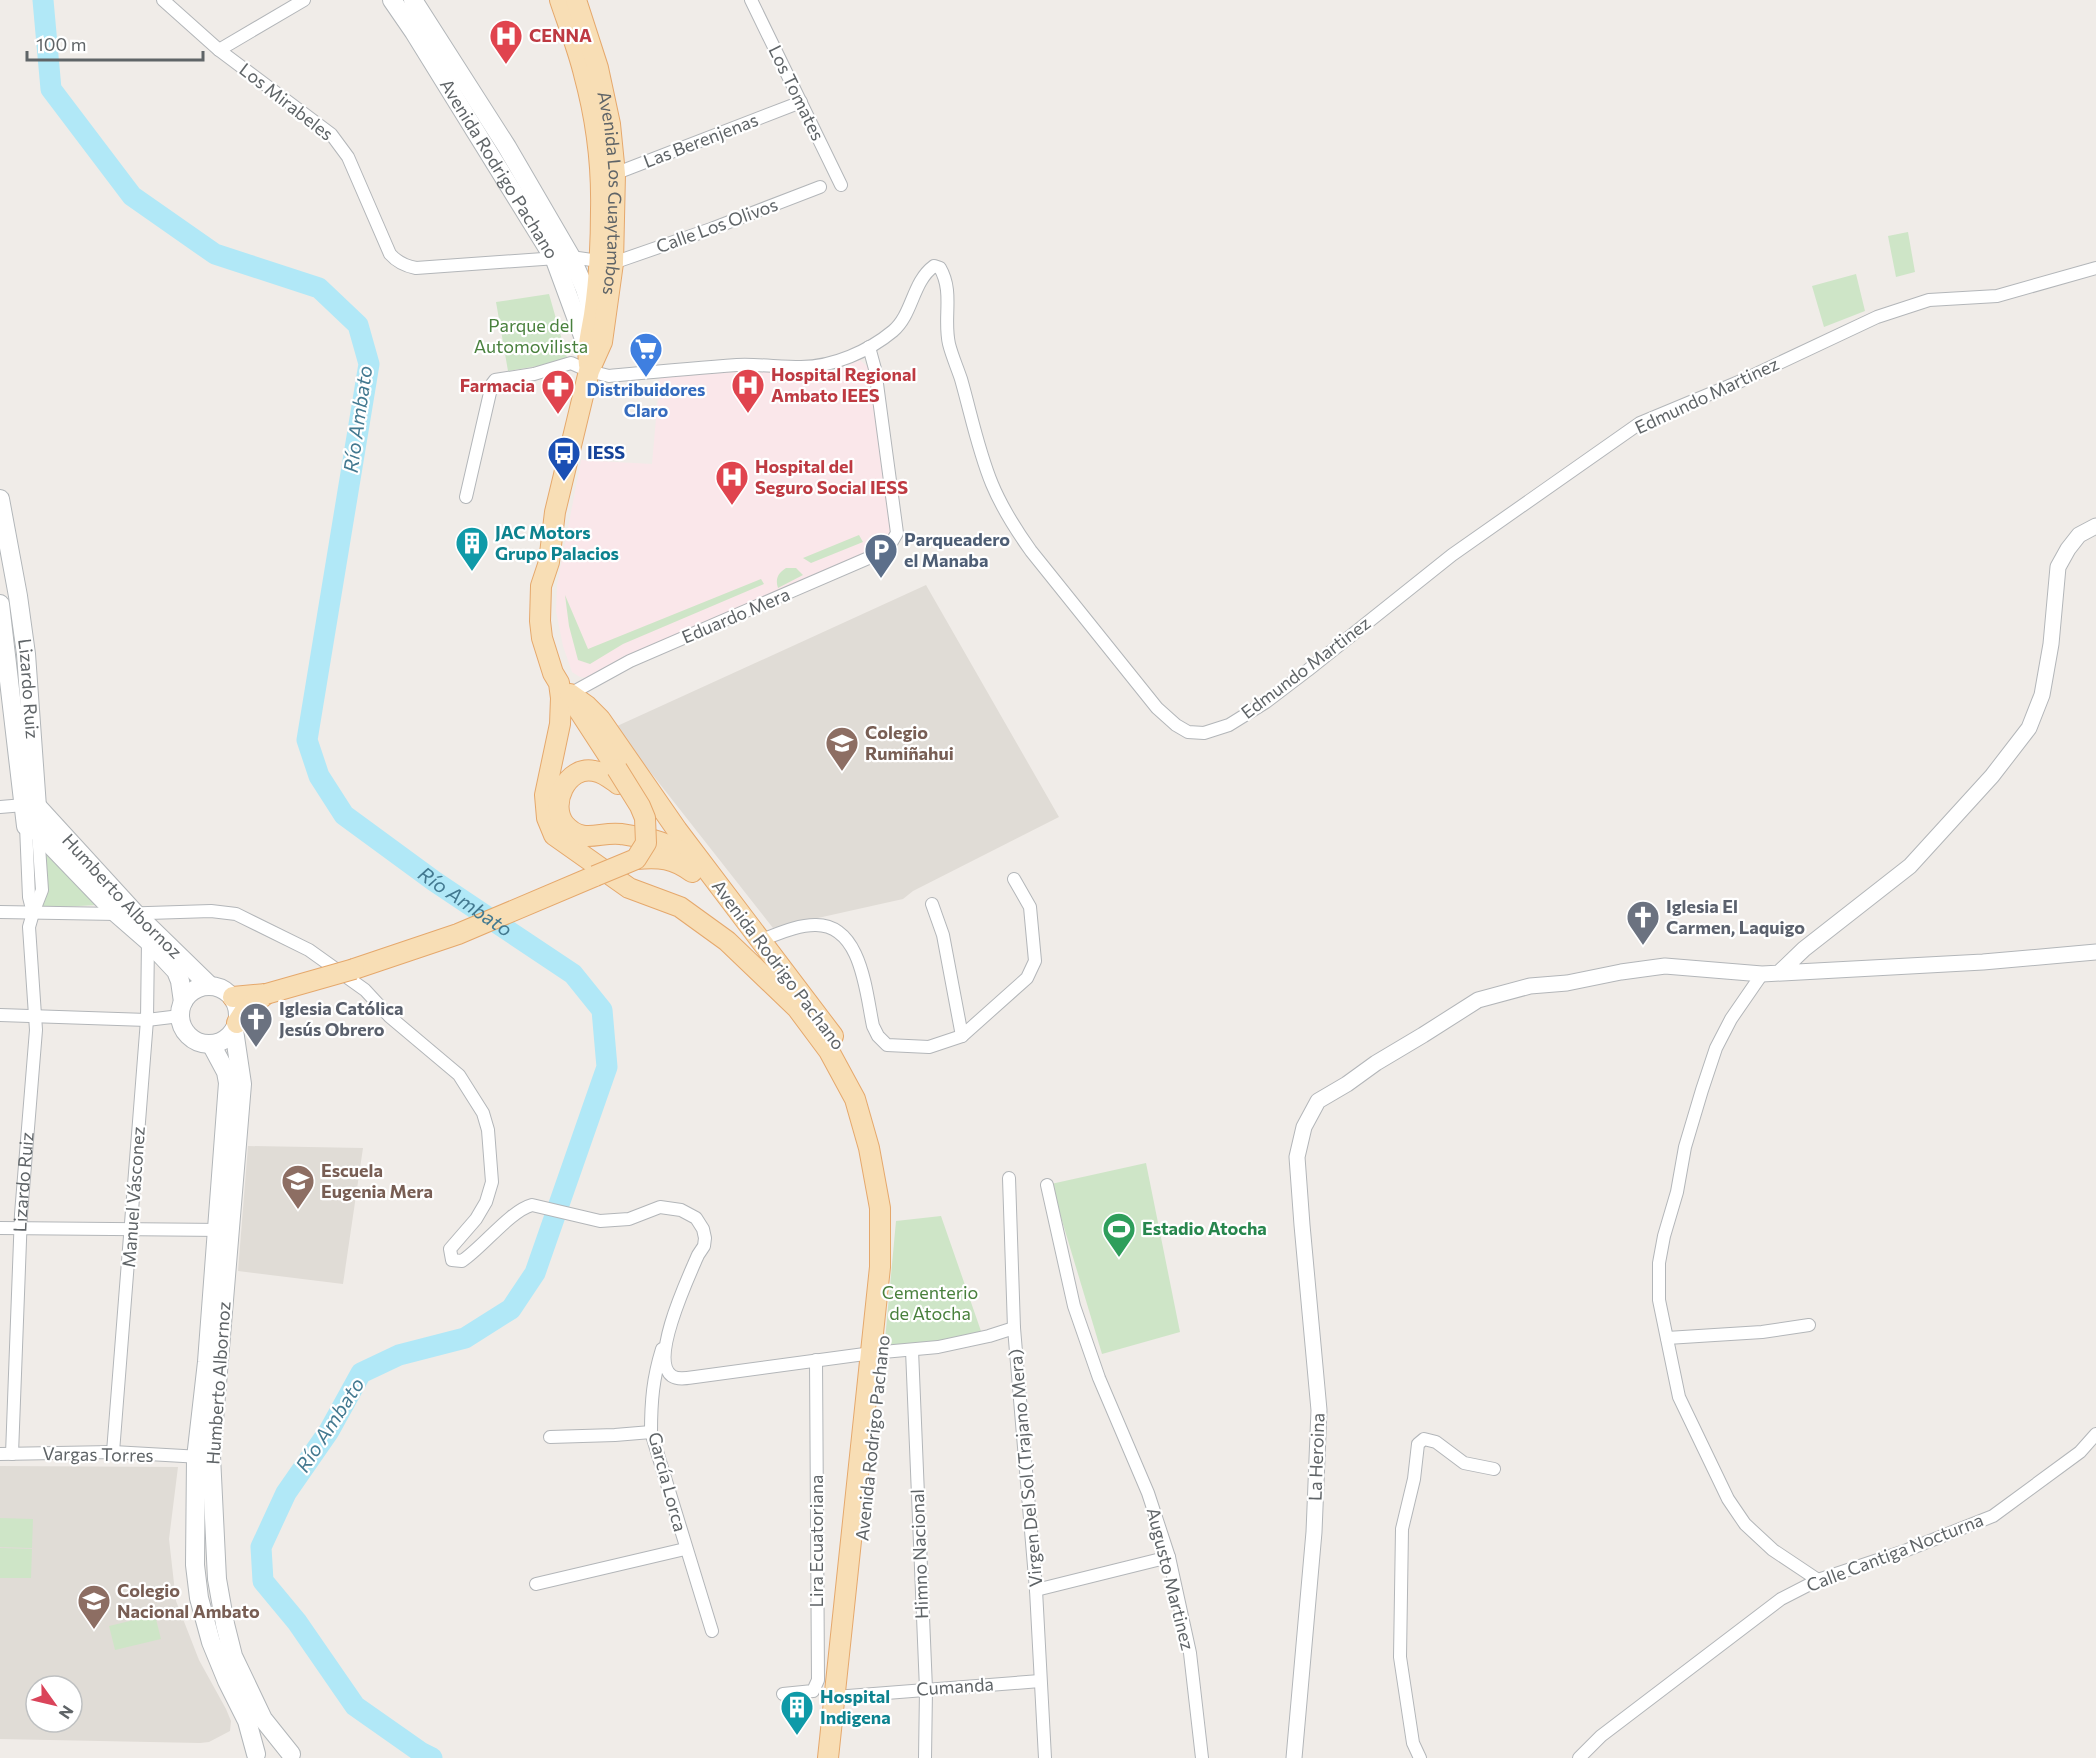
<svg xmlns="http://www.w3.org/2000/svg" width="2096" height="1758" viewBox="0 0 2096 1758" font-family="Commissioner,sans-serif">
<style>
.education{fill:#e0dcd6;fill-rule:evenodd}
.medical{fill:#fae7ea}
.green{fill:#cee5c7}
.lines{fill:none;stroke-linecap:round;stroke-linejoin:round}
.river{stroke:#b1e8f7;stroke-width:21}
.minor-casing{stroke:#b3b6b9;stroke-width:14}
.tertiary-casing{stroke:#b3b6b9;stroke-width:17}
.secondary-casing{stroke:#b2b6b9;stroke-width:20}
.primary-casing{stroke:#e5a86c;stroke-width:22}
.minor{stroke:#fff;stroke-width:12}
.tertiary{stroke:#fff;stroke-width:15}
.secondary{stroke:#fff;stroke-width:18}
.primary{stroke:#f8deb5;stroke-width:20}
.primary-bridge-casing{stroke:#e5a86c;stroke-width:22;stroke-linecap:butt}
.primary-bridge{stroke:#f8deb5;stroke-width:20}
.labels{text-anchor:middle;stroke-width:4.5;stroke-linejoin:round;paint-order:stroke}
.health-label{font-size:18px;font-weight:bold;fill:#be3a42;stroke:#fff;text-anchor:start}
.street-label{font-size:18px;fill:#5f6467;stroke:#fff}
.park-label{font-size:18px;fill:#49803d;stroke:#fff}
.shop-label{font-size:18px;font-weight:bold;fill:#366cbe;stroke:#fff}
.transit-label{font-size:18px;font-weight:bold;fill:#164399;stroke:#fff;text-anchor:start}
.culture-label{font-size:18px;font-weight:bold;fill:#0d838f;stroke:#fff;text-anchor:start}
.service-label{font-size:18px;font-weight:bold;fill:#4e5e75;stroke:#fff;text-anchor:start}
.education-label{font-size:18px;font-weight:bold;fill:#785e54;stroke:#fff;text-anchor:start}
.worship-label{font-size:18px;font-weight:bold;fill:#5b616d;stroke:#fff;text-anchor:start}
.leisure-label{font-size:18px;font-weight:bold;fill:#27864d;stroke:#fff;text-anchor:start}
.water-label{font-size:20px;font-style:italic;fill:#437990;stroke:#fff}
</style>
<rect width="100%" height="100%" fill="#f0ece8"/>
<path class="education" d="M926,585L1059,817L913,891L903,899L773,928L615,727Z
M248,1146L363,1148L343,1284L238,1271Z
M0,1466L178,1467L169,1539L176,1601L199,1660L226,1709L231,1721L230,1731L209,1742L200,1743L0,1739ZM36,1686H72V1722H36Z"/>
<path class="medical" d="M860,360L869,368L895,532L885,549L775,597L624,656L587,678L580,677L572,672L563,646L556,611L557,585L581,460L652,464L660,373L741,367L804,378L828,373Z"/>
<path class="green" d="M1908,232L1915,272L1896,277L1888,236Z
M1856,274L1865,311L1824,327L1812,286Z
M549,294L568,361L508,371L496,302Z
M859,535L863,542L811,563L803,558Z
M786,568H796L803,575L778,588C775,579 778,573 786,568Z
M761,579L764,584L623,644L590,664L578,660L569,626L565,595L588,649Z
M41,845L98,905L41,908Z
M1146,1163L1180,1332L1102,1354L1051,1184Z
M941,1216L982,1334L884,1351L896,1221Z
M0,1518L33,1519L32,1548L0,1547Z
M0,1548L32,1549L31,1578H0Z
M155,1615L161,1639L115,1650L109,1626Z"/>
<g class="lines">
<path class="river" id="s1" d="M43,0L51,89L132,196L215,254L319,288L358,325L369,364L307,740L319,776L344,815L434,881L573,974L602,1010L607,1067L535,1273L511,1309L465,1338L399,1355L361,1373L329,1431L286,1493L261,1547L263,1581L297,1622L355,1706L422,1753L432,1758"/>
<defs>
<g id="minor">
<path d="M163,0L219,50L331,134L348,157L390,254C397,262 405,266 416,268L571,257L613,263L711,229L820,187"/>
<path d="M751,0L841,185"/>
<path d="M219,50L304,0"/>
<path d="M609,176L801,102"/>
<path d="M466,497L492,384L495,380L534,374L571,363L589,371L609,376C652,372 694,368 737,365C758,364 779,367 801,367C833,367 869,351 893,331C913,314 912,282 934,266L940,268C954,292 943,318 949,344C952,356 957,367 961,379C971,414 978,450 992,484C1002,508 1016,530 1031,551L1157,708L1176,725L1188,732L1204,733L1229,725L1266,702L1308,670L1452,555L1640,423L1741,381L1877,317L1929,300L1997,296L2096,268"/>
<path d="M570,694L630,661L887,550L897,533L875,369L869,347"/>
<path d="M0,807L24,805"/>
<path d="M26,826L29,897L33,913"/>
<path d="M932,904L943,935L962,1036"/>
<path d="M0,912L117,914L211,911L236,914L309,950L365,990L390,1017L459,1075L483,1113L488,1130L492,1182L486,1202L476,1219L450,1249L452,1260L462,1261C483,1247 510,1211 532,1205L600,1221L629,1219L660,1207L681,1210L696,1218L703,1229L705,1238L704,1246L698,1255C689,1276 649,1360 672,1376C678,1380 688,1378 695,1377L872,1353L938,1347L989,1336L1014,1328"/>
<path d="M761,940C778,934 797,925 815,925C862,924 866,994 873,1026L878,1036L887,1045L929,1047L962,1036L1027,978L1035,961L1030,907L1014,879"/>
<path d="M1762,974L1731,1019L1716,1048L1702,1090L1685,1147L1677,1192L1664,1236L1659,1263V1300L1679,1397L1728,1499L1745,1524L1773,1550L1818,1580"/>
<path d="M0,1015L147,1020L180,1016"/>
<path d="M1009,1178L1014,1328L1036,1590L1045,1758"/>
<path d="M1047,1185L1074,1306L1099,1378L1148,1493L1169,1557L1190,1653L1202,1758"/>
<path d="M0,1228L224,1230"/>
<path d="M1667,1338L1762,1332L1809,1325"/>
<path d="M662,1349C653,1378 651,1401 651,1432L712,1631"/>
<path d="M912,1350L926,1689L925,1758"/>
<path d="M550,1437L615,1435L651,1432"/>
<path d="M113,1452L147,1020L148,941"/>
<path d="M0,1454L113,1452L201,1457"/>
<path id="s2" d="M12,1454L21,1214L36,1030L29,927L33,913L42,890L38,832"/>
<path d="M536,1584L685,1549"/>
<path d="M1036,1590L1169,1557"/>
<path d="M783,1694L813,1691L818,1680L816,1360"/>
<path d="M835,1697L1040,1681"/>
<path d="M1420,1758L1413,1743L1400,1657L1402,1529L1414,1479L1418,1444L1424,1439L1436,1442L1464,1463L1494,1469"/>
<path d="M1579,1758L1601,1736L1781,1599L1818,1580L1902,1552L1993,1516L2080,1452L2096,1434"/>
</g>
<path id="tertiary" d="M1780,972L1804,949L1910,866L1992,776L2029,728L2042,695L2051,644L2058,567L2068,549L2079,535L2096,526
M1294,1758L1314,1532L1319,1410L1302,1225L1297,1157L1304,1127L1318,1101L1347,1084L1376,1063L1423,1035L1478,1000L1530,986L1567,983L1621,972L1665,966L1762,974L1983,962L2096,952"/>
<g id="secondary">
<path id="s3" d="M392,0L414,32L555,260L587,347"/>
<path d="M413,0L507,147L571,257L585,289L594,318"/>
<path id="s4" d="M0,499L18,596L26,654L38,821"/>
<path d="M0,604L26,826L38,832L117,914L148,941L176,971L180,981L183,1002"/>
<path id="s5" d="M37,806L135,913L210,986"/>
<circle cx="209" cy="1015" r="29"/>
<path d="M234,1030L242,1084L211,1456L217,1579L225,1624L233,1656L263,1719L291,1754"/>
<path d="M211,1044L226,1072L228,1083L207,1362L196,1458L195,1565L199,1598L211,1642L227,1681L247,1721L256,1754"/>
</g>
<g id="primary">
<path d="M560,0C568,24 578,49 584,74C596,118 602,165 601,210C601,245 599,281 594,315C591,333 587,346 589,365"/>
<path id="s6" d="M576,0L598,68L610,124L615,174L613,263L602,342L589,371L555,512L549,562L541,586L540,621L542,638L553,673L559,683L561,698L560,724L545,795L547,818L554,835L629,888L680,907L727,941L797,1008L829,1051L855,1099L869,1148L880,1208V1267L828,1758"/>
<path d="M570,694L587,706L600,719L677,830L833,1036"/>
<path d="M578,709L617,769"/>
<path d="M618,784C611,779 603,772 594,771C567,765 548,805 565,825C583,845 600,831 621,834C652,839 667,841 693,859"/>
<path d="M636,859C660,857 673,858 692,872"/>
<path d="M354,969L458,934L595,876"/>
<path d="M233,997L266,994"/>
<path d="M237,1023L244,1012L266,994"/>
</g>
</defs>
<use href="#minor" class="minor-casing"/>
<use href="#tertiary" class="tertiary-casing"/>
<use href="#secondary" class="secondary-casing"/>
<use href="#primary" class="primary-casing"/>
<use href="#minor" class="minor"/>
<use href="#tertiary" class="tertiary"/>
<use href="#secondary" class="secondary"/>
<use href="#primary" class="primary"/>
<defs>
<path id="primary-bridge" d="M595,876L636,859L646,843L645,818L640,806L617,769
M266,994L354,969"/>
</defs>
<use href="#primary-bridge" class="primary-bridge-casing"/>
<use href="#primary-bridge" class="primary-bridge"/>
</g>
<defs>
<symbol id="hospital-pin" viewBox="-11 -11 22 30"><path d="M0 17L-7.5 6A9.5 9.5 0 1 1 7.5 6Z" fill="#e0444e" stroke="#fff"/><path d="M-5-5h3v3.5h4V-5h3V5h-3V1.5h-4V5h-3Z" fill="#fff"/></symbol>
<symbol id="supermarket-pin" viewBox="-11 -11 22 30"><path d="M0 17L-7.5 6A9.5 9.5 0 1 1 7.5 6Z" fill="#3f7fe0" stroke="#fff"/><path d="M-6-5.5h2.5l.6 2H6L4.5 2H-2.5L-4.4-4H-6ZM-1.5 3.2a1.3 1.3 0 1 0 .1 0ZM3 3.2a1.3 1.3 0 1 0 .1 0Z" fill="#fff"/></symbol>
<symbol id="pharmacy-pin" viewBox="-11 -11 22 30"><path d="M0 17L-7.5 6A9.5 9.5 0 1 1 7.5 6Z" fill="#e0444e" stroke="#fff"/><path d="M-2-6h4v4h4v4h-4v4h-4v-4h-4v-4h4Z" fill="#fff"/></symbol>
<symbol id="bus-pin" viewBox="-11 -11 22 30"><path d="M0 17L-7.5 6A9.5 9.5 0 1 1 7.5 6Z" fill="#1a4fb4" stroke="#fff"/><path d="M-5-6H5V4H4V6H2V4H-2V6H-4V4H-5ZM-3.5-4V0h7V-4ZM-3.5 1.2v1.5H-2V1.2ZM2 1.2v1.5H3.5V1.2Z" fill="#fff"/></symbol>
<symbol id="building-pin" viewBox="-11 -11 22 30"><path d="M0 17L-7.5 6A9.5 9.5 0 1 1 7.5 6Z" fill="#0f9aa8" stroke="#fff"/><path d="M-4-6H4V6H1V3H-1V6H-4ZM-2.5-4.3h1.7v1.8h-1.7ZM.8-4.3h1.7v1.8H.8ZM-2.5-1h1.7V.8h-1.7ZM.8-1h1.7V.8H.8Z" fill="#fff"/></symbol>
<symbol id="parking-pin" viewBox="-11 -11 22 30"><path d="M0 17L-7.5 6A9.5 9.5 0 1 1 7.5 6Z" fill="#5c6f8a" stroke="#fff"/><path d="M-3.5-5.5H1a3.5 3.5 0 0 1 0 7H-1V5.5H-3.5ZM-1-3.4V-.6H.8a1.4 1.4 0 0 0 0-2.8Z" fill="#fff"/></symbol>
<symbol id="university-pin" viewBox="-11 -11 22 30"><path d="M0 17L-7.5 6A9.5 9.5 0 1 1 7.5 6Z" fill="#8d6e63" stroke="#fff"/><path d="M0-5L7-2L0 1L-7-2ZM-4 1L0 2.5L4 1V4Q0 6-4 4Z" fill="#fff"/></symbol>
<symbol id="church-pin" viewBox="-11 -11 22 30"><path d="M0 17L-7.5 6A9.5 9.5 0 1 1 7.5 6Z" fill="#6b7280" stroke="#fff"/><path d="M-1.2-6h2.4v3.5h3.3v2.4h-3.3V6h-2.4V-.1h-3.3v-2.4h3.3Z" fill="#fff"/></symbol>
<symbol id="school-pin" viewBox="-11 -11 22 30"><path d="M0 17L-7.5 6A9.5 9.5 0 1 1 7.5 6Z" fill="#8d6e63" stroke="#fff"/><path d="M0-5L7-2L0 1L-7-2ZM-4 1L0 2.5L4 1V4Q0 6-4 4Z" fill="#fff"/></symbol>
<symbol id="stadium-pin" viewBox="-11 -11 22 30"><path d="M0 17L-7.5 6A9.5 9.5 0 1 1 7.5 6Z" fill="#2e9e5b" stroke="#fff"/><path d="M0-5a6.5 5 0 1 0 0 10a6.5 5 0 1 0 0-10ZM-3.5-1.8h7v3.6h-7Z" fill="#fff"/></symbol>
</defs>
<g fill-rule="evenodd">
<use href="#hospital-pin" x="487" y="17" width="38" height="52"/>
<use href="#supermarket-pin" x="627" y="330" width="38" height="52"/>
<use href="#hospital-pin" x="729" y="366" width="38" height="52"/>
<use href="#pharmacy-pin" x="539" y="367" width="38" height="52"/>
<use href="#bus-pin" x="545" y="434" width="38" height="52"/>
<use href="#hospital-pin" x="713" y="458" width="38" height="52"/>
<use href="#building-pin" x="453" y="524" width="38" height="52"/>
<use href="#parking-pin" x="862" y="531" width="38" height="52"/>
<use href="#university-pin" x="823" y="724" width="38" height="52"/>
<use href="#church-pin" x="1624" y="898" width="38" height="52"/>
<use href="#church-pin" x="237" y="1000" width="38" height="52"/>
<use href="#school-pin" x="279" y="1162" width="38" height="52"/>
<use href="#stadium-pin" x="1100" y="1210" width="38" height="52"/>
<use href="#school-pin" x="75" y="1582" width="38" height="52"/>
<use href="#building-pin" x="778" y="1688" width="38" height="52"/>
</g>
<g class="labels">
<g class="health-label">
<text x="529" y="42">CENNA</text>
<text x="771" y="381">Hospital Regional<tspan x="771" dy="21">Ambato IEES</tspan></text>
<text x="535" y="392" text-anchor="end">Farmacia</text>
<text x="755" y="473">Hospital del<tspan x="755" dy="21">Seguro Social IESS</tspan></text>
</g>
<g class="street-label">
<text transform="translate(796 93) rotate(64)" y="6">Los Tomates</text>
<text transform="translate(286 102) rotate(38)" y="6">Los Mirabeles</text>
<text transform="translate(701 141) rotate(-21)" y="6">Las Berenjenas</text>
<text dy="6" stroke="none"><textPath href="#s3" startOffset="200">Avenida Rodrigo Pachano</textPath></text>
<text dy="6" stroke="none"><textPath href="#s6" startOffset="198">Avenida Los Guaytambos</textPath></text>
<text transform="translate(717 226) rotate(-20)" y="6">Calle Los Olivos</text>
<text transform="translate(1707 396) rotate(-25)" y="6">Edmundo Martinez</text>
<text transform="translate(736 616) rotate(-23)" y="6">Eduardo Mera</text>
<text transform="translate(1306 668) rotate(-37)" y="6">Edmundo Martinez</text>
<text dy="6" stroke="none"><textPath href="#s4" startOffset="192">Lizardo Ruiz</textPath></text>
<text dy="6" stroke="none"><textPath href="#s5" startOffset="124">Humberto Albornoz</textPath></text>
<text transform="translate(778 965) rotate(53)" y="6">Avenida Rodrigo Pachano</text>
<text dy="6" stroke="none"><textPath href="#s2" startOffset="272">Lizardo Ruiz</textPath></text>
<text transform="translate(134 1197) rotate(-86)" y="6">Manuel Vásconez</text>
<text transform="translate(219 1383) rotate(-86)" y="6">Humberto Albornoz</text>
<text transform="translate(873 1438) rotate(-84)" y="6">Avenida Rodrigo Pachano</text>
<text transform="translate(98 1455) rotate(1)" y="6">Vargas Torres</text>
<text transform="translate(1317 1457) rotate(-88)" y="6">La Heroina</text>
<text transform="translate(1026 1468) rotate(-95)" y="6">Virgen Del Sol (Trajano Mera)</text>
<text transform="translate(667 1482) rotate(75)" y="6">García Lorca</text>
<text transform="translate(817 1541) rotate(-90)" y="6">Lira Ecuatoriana</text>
<text transform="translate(1895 1553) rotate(-21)" y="6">Calle Cantiga Nocturna</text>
<text transform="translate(920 1554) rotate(-92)" y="6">Himno Nacional</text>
<text transform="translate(1170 1579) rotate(76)" y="6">Augusto Martinez</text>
<text transform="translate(955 1687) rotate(-4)" y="6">Cumanda</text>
</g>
<g class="park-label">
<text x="531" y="332">Parque del<tspan x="531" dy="21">Automovilista</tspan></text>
<text x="930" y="1299">Cementerio<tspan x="930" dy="21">de Atocha</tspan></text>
</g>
<g class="shop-label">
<text x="646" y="396">Distribuidores<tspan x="646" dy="21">Claro</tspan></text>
</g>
<g class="transit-label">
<text x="587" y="459">IESS</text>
</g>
<g class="culture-label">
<text x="495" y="539">JAC Motors<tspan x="495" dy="21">Grupo Palacios</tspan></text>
<text x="820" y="1703">Hospital<tspan x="820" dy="21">Indigena</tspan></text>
</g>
<g class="service-label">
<text x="904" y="546">Parqueadero<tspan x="904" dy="21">el Manaba</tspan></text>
</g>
<g class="education-label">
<text x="865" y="739">Colegio<tspan x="865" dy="21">Rumiñahui</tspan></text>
<text x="321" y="1177">Escuela<tspan x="321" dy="21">Eugenia Mera</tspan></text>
<text x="117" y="1597">Colegio<tspan x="117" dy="21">Nacional Ambato</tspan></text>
</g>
<g class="worship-label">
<text x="1666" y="913">Iglesia El<tspan x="1666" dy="21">Carmen, Laquigo</tspan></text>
<text x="279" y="1015">Iglesia Católica<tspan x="279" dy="21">Jesús Obrero</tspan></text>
</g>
<g class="leisure-label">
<text x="1142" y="1235">Estadio Atocha</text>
</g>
<g class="water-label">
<text transform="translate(358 419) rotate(-82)" y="7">Río Ambato</text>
<text dy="7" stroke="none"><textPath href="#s1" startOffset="1143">Río Ambato</textPath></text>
<text transform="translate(330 1425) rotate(-57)" y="7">Río Ambato</text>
</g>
</g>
<g transform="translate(54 1704) rotate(124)"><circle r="28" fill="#ffffff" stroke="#bfc1c2" stroke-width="1.5"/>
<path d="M0-4.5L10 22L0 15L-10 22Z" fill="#da445a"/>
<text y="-9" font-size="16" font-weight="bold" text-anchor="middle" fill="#5f6467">N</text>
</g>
<path d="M27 51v9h176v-9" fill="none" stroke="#5f6467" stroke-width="3"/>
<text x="36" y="51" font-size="18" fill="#5f6467" stroke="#ffffff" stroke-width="4.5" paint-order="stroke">100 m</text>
</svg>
